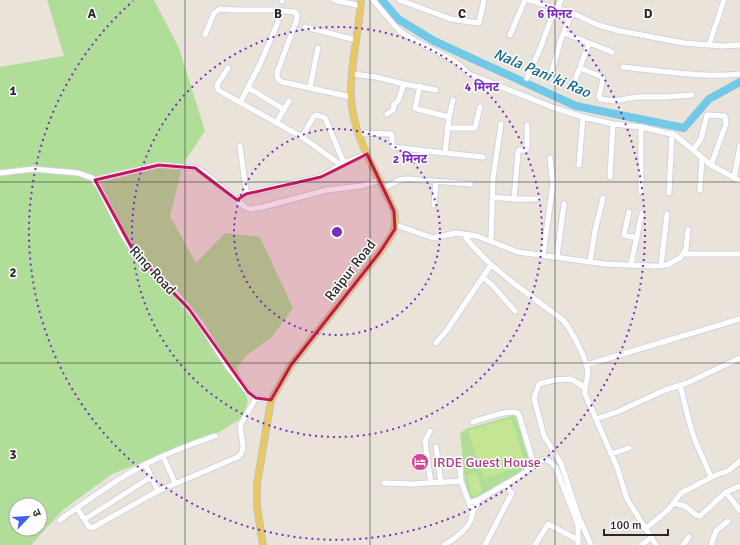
<svg xmlns="http://www.w3.org/2000/svg" width="740" height="545" viewBox="0 0 740 545" font-family="Signika,'Noto Sans Devanagari',sans-serif">
<style>
.green{fill:#b0de98;fill-rule:evenodd}
.pitch{fill:#c3e594}
.lines{fill:none;stroke-linecap:round;stroke-linejoin:round}
.river{stroke:#71c8e7;stroke-width:8}
.minor-casing{stroke:#cfd3e0;stroke-width:7}
.major-casing{stroke:#c3c3c3;stroke-width:8}
.minor{stroke:#fff;stroke-width:5}
.major{stroke:#e8c860;stroke-width:6}
.marked{fill:#c2185b;fill-opacity:0.2;stroke:#c2185b;stroke-width:3;stroke-linejoin:round}
.grid{fill:none;stroke:#282828;stroke-width:1;stroke-opacity:0.55}
.ring{fill:none;stroke:#7b2cbf;stroke-width:2;stroke-dasharray:2 4}
.labels{text-anchor:middle;stroke-width:3;stroke-linejoin:round;paint-order:stroke}
.street-label{font-size:14px;fill:#282828;stroke:#fff}
.hotel-label{font-size:14px;fill:#b23c85;stroke:#fff;text-anchor:start}
.water-label{font-size:15px;font-style:italic;fill:#14668f;stroke:#fff}
.grid-label{font-size:13px;text-anchor:middle;font-weight:bold;fill:#282828;stroke:#fff;stroke-width:3;stroke-linejoin:round;paint-order:stroke}
.centre{fill:#7b2cbf;stroke:#fff;stroke-width:2}
.ring-label{font-size:12px;text-anchor:middle;font-weight:bold;fill:#7b2cbf;stroke:#fff;stroke-width:3;stroke-linejoin:round;paint-order:stroke}
</style>
<rect width="100%" height="100%" fill="#eae3da"/>
<path class="green" d="M47,0H154L179,48L205,131L183,164L170,216L196,263L225,233L260,237L293,308L272,337L247,355L237,367L248,402L242,418L216,434L112,474L63,510L31,545H0V67L64,56ZM16,505H40V529H16Z
M514,415L516,417L531,466L519,475L476,498L470,499L465,483L460,433L466,429Z"/>
<path class="pitch" d="M511,418L526,464L484,479L468,431Z
M477,473L482,492L474,497L472,496L467,475Z"/>
<g class="lines">
<path class="river" d="M382,0L398,19L434,41L576,106L684,128L709,99L740,82"/>
<defs>
<path id="minor" d="M334,0L361,6
M373,0L394,25L401,32L412,39L456,62L469,74L552,107L583,117L613,124L641,127L675,135L711,165L740,181
M399,0L451,19L478,23H479L484,0
M529,0L572,13L598,25L620,31L684,43L722,46L740,45
M282,1V0
M557,9L561,0
M305,27L356,40
M564,33L612,52
M205,35L214,13L220,9L236,10H273L295,12L297,14V19L278,70L277,75L278,79L282,82L351,97
M510,35L525,0
M709,45L724,0
M623,67C662,71 701,78 740,74
M228,68L217,85L218,90L302,137L314,116L317,115L325,118L344,163
M580,68L602,77L603,79L599,97L600,99L614,101L637,97H665L692,95
M352,74L376,77L404,84L398,101L394,104L393,110L387,114
M527,78L540,49L555,8
M550,78L561,39L572,13
M574,83L589,43
M404,84L436,90
M420,86L415,108L417,109L449,117L453,100
M310,87L318,48
M249,88L283,109
M240,103L260,64L278,22
M276,123L289,101
M447,128H475L480,107
M358,133L391,134L392,135V145L393,147L445,153L449,117
M302,137L341,165
M693,150L701,139L707,115L725,116L726,124L711,165
M445,153L483,157
M579,165L583,117
M0,173L33,169L78,173L92,178L99,187L123,235L134,252L144,262L170,287L189,309L200,323L228,367L248,392L256,398L271,400
M610,177L613,124
M734,178L740,146
M95,180L159,165L195,168L203,172L245,207L250,209L263,207L327,190L361,186L380,180
M384,188L400,180L408,179L471,184
M700,190L702,158
M641,192V127
M669,193L672,133
M246,194L321,177L344,163L367,154
M492,197L514,199H540
M514,199L518,152L519,150H525L527,148V125
M237,200L245,195L246,191L240,146
M434,205L436,182
M629,212L624,235L637,238
M396,225L433,238L456,233L477,236L518,252L605,264L651,266L667,265L680,258L686,249L688,230
M463,234C489,269 529,294 563,320C571,329 587,360 588,372C588,379 584,386 585,394L617,467L627,499L656,545
M491,241L493,178L501,124
M543,254L553,184L550,158
M684,254H740
M557,257L564,204
M590,262L595,231L603,198
M631,264L642,213
M661,266L667,214
M483,277L494,287L515,311
M436,343L447,330L491,265
M586,365L740,319
M680,385C685,403 688,422 695,440C700,452 706,465 711,477
M584,387L571,379L554,380L539,384L534,398L544,436L561,463L578,515L591,545
M596,419L617,412L665,390L687,383L740,358
M473,422C483,419 509,409 518,413L520,418L534,465
M430,431L425,441L431,483
M436,447L441,483
M611,454L629,448
M163,456L175,483
M145,464L158,491
M460,468L461,481L469,503
M384,483L411,484L461,481
M726,492L740,511
M673,503L685,506L696,515L700,516L726,492L740,486
M77,508L89,527L92,528L158,491L238,457C249,448 238,436 241,424L256,398
M472,513L480,499
M85,519L151,477
M60,520C88,500 115,480 146,464C168,453 191,444 215,436
M645,529L669,509L681,493L716,475L728,471L740,461
M444,545C454,539 474,526 472,512C472,509 470,506 469,503L480,499L518,477L544,459L551,462L556,468L578,525V545
M485,545L512,493L504,485
M535,545L548,524L578,540
M641,545L651,538
M683,545L689,537
M711,545L716,531L728,521"/>
<path id="major" d="M263,545L257,507V484L271,400L291,365L380,252C390,238 399,229 394,211C378,174 353,138 351,97C350,65 359,32 361,0"/>
</defs>
<use href="#minor" class="minor-casing"/>
<use href="#major" class="major-casing"/>
<use href="#minor" class="minor"/>
<use href="#major" class="major"/>
</g>
<path class="marked" d="M367,154L394,211L395,229L380,252L291,365L271,400L256,398L248,392L189,309L134,252L95,180L159,165L195,168L237,200L246,194L321,177Z"/>
<path class="grid" d="M185,0V545M370,0V545M555,0V545M0,182H740M0,363H740"/>
<g class="ring">
<circle cx="337" cy="232" r="103"/>
<circle cx="337" cy="232" r="205"/>
<path d="M541 1A308 308 0 1 1 133 1"/>
</g>
<defs>
<symbol id="hotel-disc" viewBox="-11 -11 22 22"><circle r="9.5" fill="#d1479c" stroke="#fff"/><path d="M-6-4.5h1.5V1H6V5H4.5V3h-9V5H-6ZM-4 0a1.8 1.8 0 1 1 3.6 0ZM.5 0V-2.5h3Q6-2.5 6 0Z" fill="#fff"/></symbol>
</defs>
<g fill-rule="evenodd">
<use href="#hotel-disc" x="410" y="452" width="20" height="20"/>
</g>
<g class="labels">
<g class="street-label">
<text transform="translate(153 270) rotate(47)" y="5">Ring Road</text>
<text transform="translate(350 270) rotate(-52)" y="5">Raipur Road</text>
</g>
<g class="hotel-label">
<text x="433" y="467">IRDE Guest House</text>
</g>
<g class="water-label">
<text transform="translate(542 73) rotate(23)" y="5">Nala Pani ki Rao</text>
</g>
</g>
<g class="grid-label">
<text x="92" y="18">A</text>
<text x="278" y="18">B</text>
<text x="462" y="18">C</text>
<text x="648" y="18">D</text>
<text x="13" y="95">1</text>
<text x="13" y="277">2</text>
<text x="13" y="459">3</text>
</g>
<circle cx="337" cy="232" r="6" class="centre"/>
<g class="ring-label">
<text x="555" y="18">6 मिनट</text>
<text x="482" y="91">4 मिनट</text>
<text x="410" y="163">2 मिनट</text>
</g>
<g transform="translate(28 517) rotate(65)"><circle r="19" fill="#ffffff" stroke="#a9a9a9"/>
<path d="M0-3L7 15L0 10L-7 15Z" fill="#4162f0"/>
<text y="-6" font-size="11" font-weight="bold" text-anchor="middle" fill="#282828">उ</text>
</g>
<path d="M604 529v6h64v-6" fill="none" stroke="#282828" stroke-width="2"/>
<text x="610" y="529" font-size="12" fill="#282828" stroke="#ffffff" stroke-width="3" paint-order="stroke">100 m</text>
</svg>
